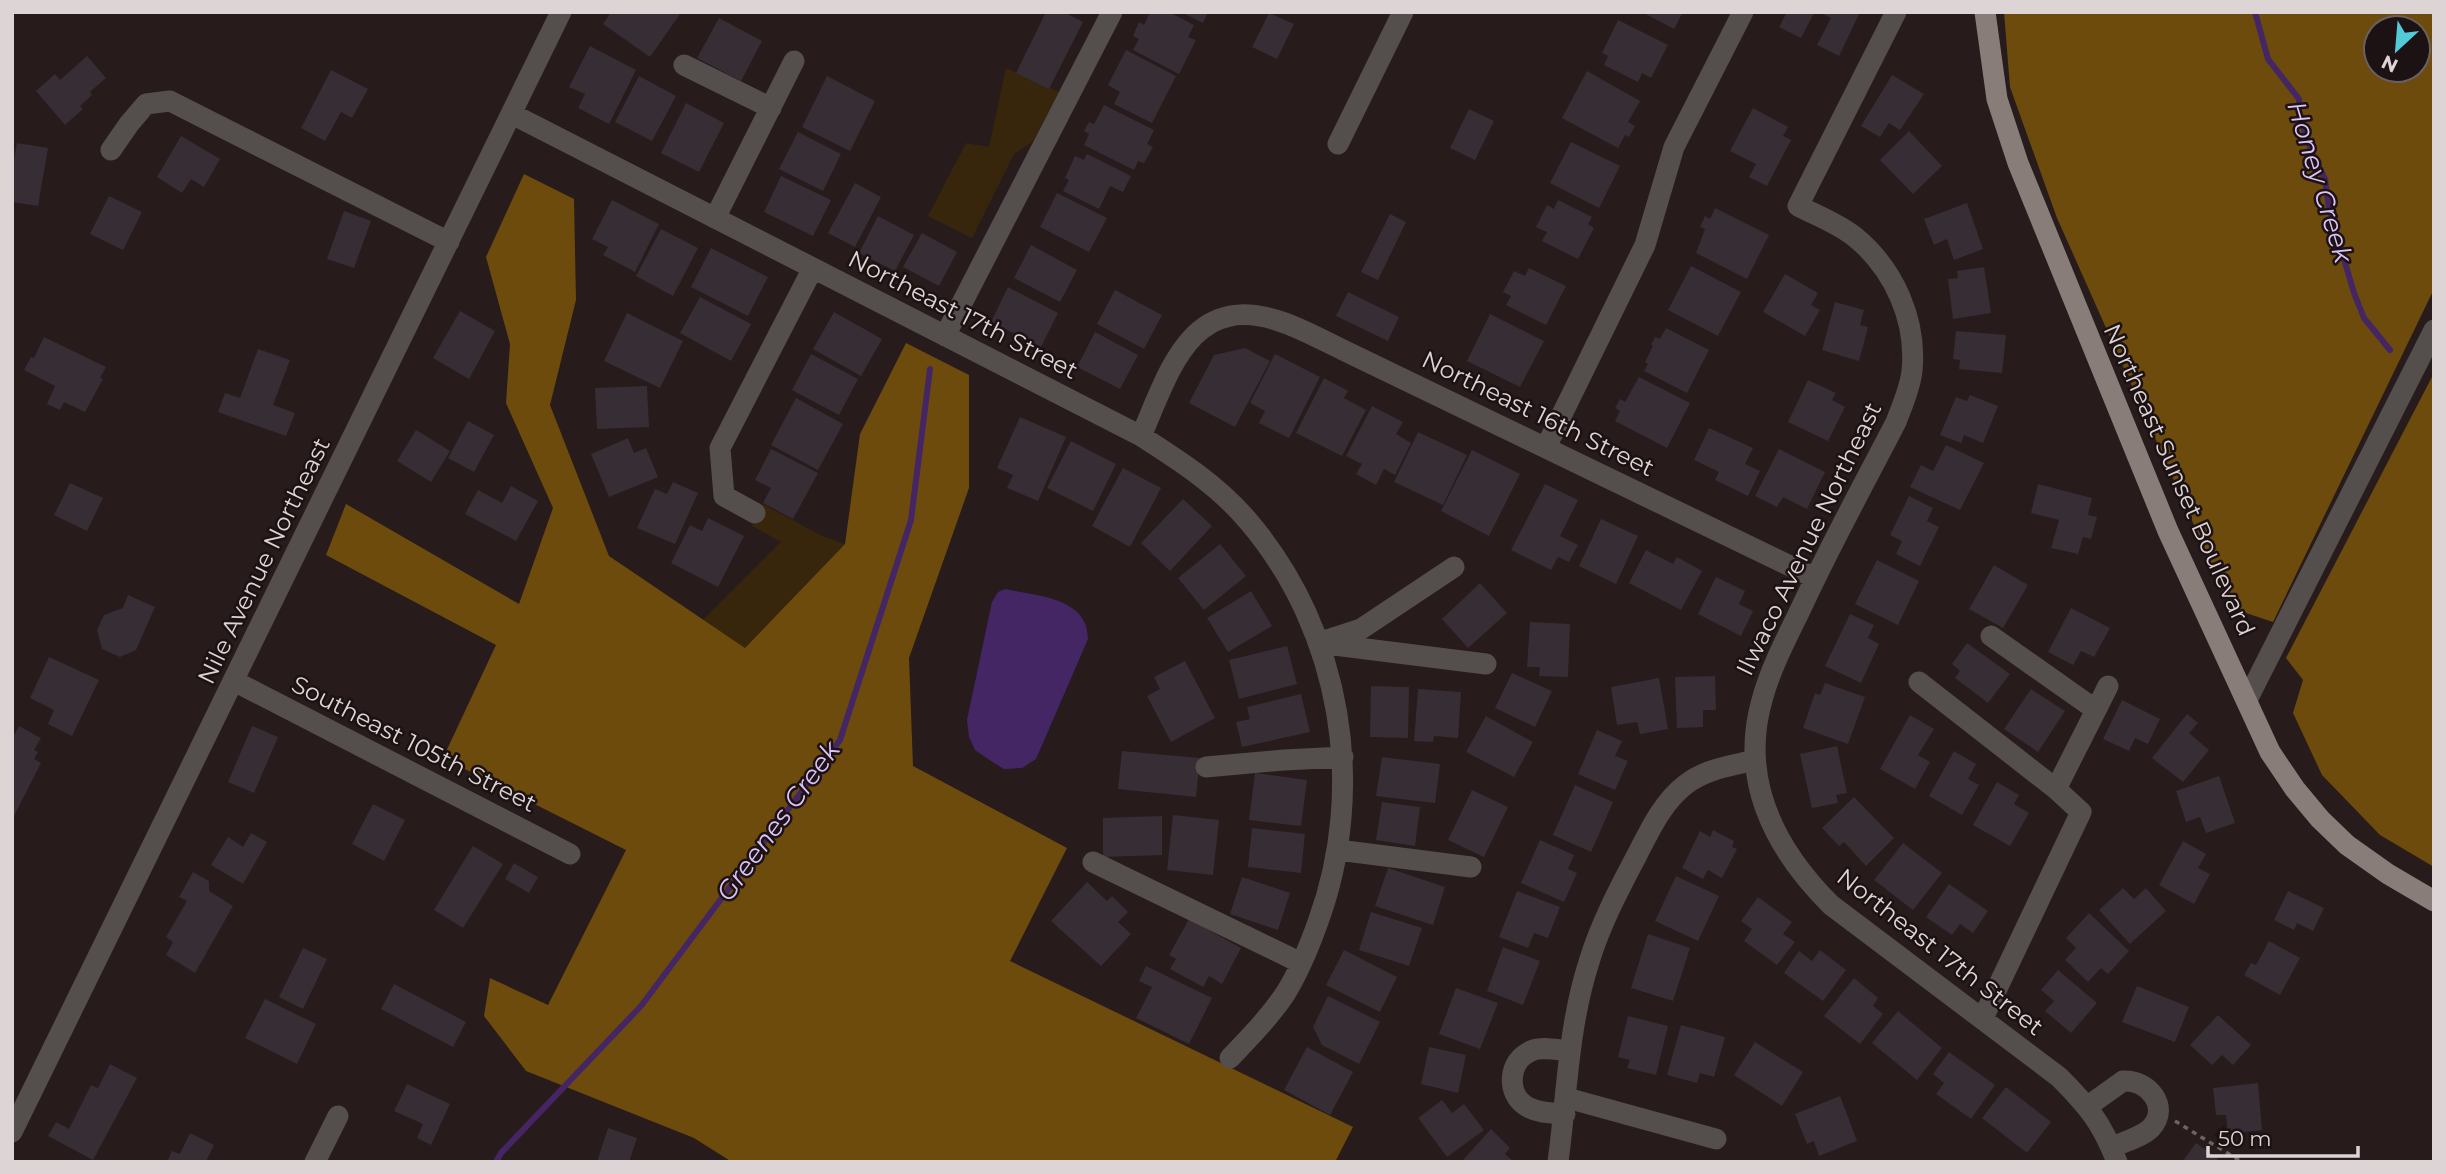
<svg xmlns="http://www.w3.org/2000/svg" width="2446" height="1174" viewBox="0 0 2446 1174" font-family="Montserrat,sans-serif">
<style>
.green{fill:#37260b}
.forest{fill:#6d4b0d;fill-rule:evenodd}
.water{fill:#452665}
.lines{fill:none;stroke-linecap:round;stroke-linejoin:round}
.stream{stroke:#452665;stroke-width:6}
.building{fill:#372d34}
.path{stroke:#6d6364;stroke-width:3.5;stroke-dasharray:5 5;stroke-linecap:butt}
.minor{stroke:#544e4c;stroke-width:21}
.major{stroke:#897d79;stroke-width:21}
.labels{text-anchor:middle;stroke-width:5;stroke-linejoin:round;paint-order:stroke}
.street-label{font-size:24px;fill:#dcd4d5;stroke:#1d1213}
.water-label{font-size:26px;font-style:italic;fill:#dcc3fc;stroke:#1d1213}
</style>
<rect width="100%" height="100%" fill="#271b1c"/>
<path class="green" d="M1006,68L1059,92L1033,141L1014,154L972,238L928,216L966,143L989,147Z
M763,504L820,535L845,544L745,648L703,620L781,542L752,526Z"/>
<path class="forest" d="M2004,12H2434V289L2273,622L2231,608L2057,218L2010,87ZM2376,28H2418V70H2376Z
M524,174L574,199L576,300L550,405L609,556L745,648L845,544L860,434L906,343L969,375V488L909,658L913,766L1067,848L1010,961L1353,1127L1335,1162H732L694,1138L526,1071L484,1016L490,978L548,1005L626,850L443,758L496,645L326,555L346,504L519,604L553,508L506,403L510,344L486,257Z
M2434,373V867L2380,835L2322,775L2293,713L2303,680L2286,658Z"/>
<path class="water" d="M1005,589C1037,596 1088,597 1088,639L1036,759L1022,768L1004,769L994,763L975,750L969,737L967,720L992,602L998,592Z"/>
<g class="lines">
<path class="stream" d="M2255,12L2268,59L2299,99V115L2311,150L2325,179L2329,208L2354,293L2364,318L2390,350
M496,1162L501,1153L641,1006L840,740L911,520L930,369"/>
</g>
<path class="building" d="M611,12H677L680,14L650,57L603,24Z
M1046,12H1064L1083,22L1049,89L1016,73Z
M1150,12H1169L1194,25L1188,37L1196,40L1179,74L1133,50L1139,39L1133,36L1139,22L1144,25Z
M1181,12H1208L1203,23Z
M1642,12H1683L1674,29Z
M1787,12L1814,13L1801,38L1779,27Z
M1819,12H1860L1839,56L1817,45L1831,18Z
M1269,13L1294,24L1277,59L1252,47Z
M719,18L762,41L741,81L697,58Z
M1618,20L1668,45L1651,78L1642,73L1638,82L1604,65L1608,56L1602,53Z
M590,46L636,70L609,124L578,108L585,94L569,87Z
M1126,50L1176,76L1152,123L1114,104L1120,92L1108,85Z
M87,56L106,78L90,92L92,95L80,106L83,109L65,125L36,91L55,74L60,80Z
M331,70L368,89L352,118L341,112L325,141L301,128Z
M1587,71L1640,101L1628,122L1635,126L1629,137L1625,135L1618,148L1562,118Z
M1892,75L1924,94L1900,130L1889,123L1880,137L1861,126Z
M639,76L676,96L652,141L615,122Z
M827,76L875,101L850,151L802,127Z
M686,103L724,123L699,172L661,153Z
M1104,105L1154,130L1147,144L1153,147L1144,163L1138,161L1134,170L1084,145L1089,134L1084,131L1089,122L1094,124Z
M1753,108L1788,127L1783,136L1791,140L1767,186L1749,177L1756,164L1730,151Z
M1469,109L1494,121L1475,160L1450,148Z
M1909,131L1942,166L1913,194L1880,160Z
M798,132L841,154L823,191L779,169Z
M181,136L220,159L204,187L191,179L182,193L157,177Z
M1571,142L1620,166L1599,208L1550,183Z
M17,143L48,148L38,206L12,202V169Z
M1087,154L1131,176L1123,192L1110,186L1099,209L1063,191L1069,180L1065,178L1075,156L1084,160Z
M781,176L831,200L813,236L764,212Z
M855,183L881,197L855,247L828,233Z
M1057,193L1107,218L1089,252L1040,227Z
M109,196L142,212L123,250L90,234Z
M612,200L659,224L635,272L603,255L608,247L592,239Z
M1558,200L1592,217L1588,224L1594,228L1578,259L1542,241L1547,232L1536,227L1547,205L1554,209Z
M1967,203L1983,249L1954,260L1947,239L1934,245L1924,219Z
M1715,208L1769,235L1747,279L1696,253L1705,229L1700,227L1705,216L1710,219Z
M344,211L371,221L354,268L327,259Z
M1390,214L1406,222L1378,280L1361,272Z
M878,216L914,235L895,271L859,253Z
M661,229L698,248L673,296L636,276Z
M922,233L957,252L939,286L903,267Z
M1031,245L1077,270L1060,302L1014,278Z
M711,248L768,277L748,316L691,287Z
M1691,266L1741,292L1718,336L1668,310Z
M1984,267L1991,313L1953,319L1948,279L1958,278L1957,271Z
M1529,268L1566,286L1546,325L1506,305L1511,296L1503,292L1514,271L1525,276Z
M1785,274L1818,293L1811,305L1820,310L1805,336L1763,312Z
M1008,287L1058,313L1041,347L991,322Z
M1115,290L1162,315L1144,349L1097,324Z
M1348,292L1399,317L1388,341L1336,316Z
M700,297L751,324L731,361L680,333Z
M1835,302L1864,310L1860,325L1868,327L1859,361L1822,350Z
M460,311L495,331L469,379L433,358Z
M834,312L882,339L861,376L813,349Z
M627,313L683,341L660,388L604,361Z
M1490,314L1544,341L1520,387L1467,361Z
M1666,328L1709,350L1687,393L1644,371L1648,364L1645,362L1653,346L1651,345L1655,337L1660,339Z
M1956,331L2006,335L2002,373L1959,369L1960,360L1953,359Z
M1095,332L1138,355L1120,389L1077,367Z
M44,337L106,367L100,378L103,379L85,412L64,402L60,410L47,404L55,386L24,370L31,357L34,358Z
M1245,348L1270,361L1235,427L1189,403L1214,355Z
M258,349L290,360L273,405L295,413L286,436L218,412L225,393L240,398Z
M811,354L858,379L839,415L792,390Z
M1275,354L1320,377L1289,438L1259,423L1265,411L1250,403Z
M1639,377L1690,403L1667,448L1615,421L1620,411L1615,408L1620,399L1625,402Z
M1324,378L1348,391L1344,398L1366,410L1342,456L1296,433Z
M1808,380L1836,393L1832,400L1845,407L1828,441L1788,422Z
M647,386L649,427L597,429L595,388Z
M1970,395L1998,406L1983,443L1964,435L1961,443L1940,435L1956,397L1967,401Z
M796,398L843,424L818,470L771,445Z
M1372,406L1403,422L1396,434L1411,443L1395,475L1384,469L1376,485L1356,474L1362,464L1346,456Z
M1020,417L1066,437L1038,501L1007,488L1013,475L997,468Z
M468,421L494,435L474,472L448,458Z
M1709,428L1753,448L1745,464L1760,471L1748,496L1715,480L1719,472L1694,460Z
M416,430L450,451L431,482L397,461Z
M1418,432L1467,455L1443,505L1394,482Z
M628,438L634,453L646,448L658,477L609,497L591,454Z
M1071,441L1116,464L1093,511L1047,488Z
M1946,445L1984,463L1960,510L1910,487L1921,465L1933,471Z
M771,449L818,473L793,519L763,503L771,488L755,480Z
M1779,449L1825,472L1807,509L1783,497L1777,507L1755,496Z
M1472,450L1520,474L1489,536L1441,511Z
M1123,468L1161,488L1130,547L1092,526Z
M673,482L698,493L675,544L637,528L655,489L667,494Z
M70,483L103,498L87,531L54,515Z
M1545,484L1578,500L1560,536L1578,545L1569,562L1558,557L1551,570L1511,550Z
M2038,484L2092,498L2088,515L2097,517L2091,539L2083,537L2078,554L2051,548L2059,520L2031,513Z
M511,486L538,501L516,541L465,514L478,490L502,503Z
M1909,496L1933,508L1927,521L1939,527L1920,566L1896,554L1902,541L1890,535Z
M1183,499L1212,526L1170,571L1141,543Z
M708,518L744,536L718,587L671,563L690,525L702,531Z
M1601,519L1638,536L1616,584L1579,566Z
M1220,544L1246,576L1204,610L1178,578Z
M1646,550L1673,564L1677,557L1702,571L1681,610L1629,583Z
M1877,560L1919,581L1898,625L1855,604Z
M1994,565L2028,585L2003,628L1969,609Z
M1716,577L1745,591L1739,604L1753,611L1741,636L1698,614Z
M1480,583L1507,613L1468,648L1442,619Z
M1251,591L1272,626L1228,652L1207,618Z
M128,595L155,607L136,650L120,657L102,649L97,630L104,615L123,608Z
M2071,608L2110,628L2094,657L2081,651L2073,665L2048,652Z
M1850,614L1874,625L1868,638L1879,644L1861,683L1825,666Z
M1530,622L1570,624L1568,677L1539,676L1540,667H1527Z
M1967,643L2010,674L1988,703L1955,678L1960,671L1952,664Z
M1287,646L1297,684L1239,699L1229,660Z
M49,657L99,680L72,736L48,724L54,710L30,698Z
M1185,661L1215,718L1171,742L1147,696L1160,689L1154,677Z
M1512,673L1552,691L1535,727L1495,708Z
M1715,676L1716,710H1703V727L1677,728L1675,677Z
M1659,678L1668,729L1640,734L1637,722L1617,725L1611,687Z
M1825,683L1865,697L1848,744L1803,728L1815,693L1820,695Z
M1371,686L1409,687L1408,738L1370,737Z
M1418,689L1461,692L1458,738L1434,736L1433,742L1414,741Z
M2031,689L2065,711L2038,752L2004,729Z
M1301,694L1310,732L1242,747L1236,722L1250,719L1247,707Z
M2122,700L2160,719L2148,744L2135,738L2129,751L2103,739Z
M2187,714L2198,723L2189,733L2209,750L2183,782L2152,758Z
M1910,715L1934,729L1918,755L1930,762L1915,789L1880,769Z
M1486,716L1533,742L1514,777L1466,752Z
M19,726L41,738L34,750L38,752L34,759L41,763L12,820V739Z
M252,726L278,737L254,793L228,782Z
M1597,730L1622,741L1615,756L1628,761L1615,790L1578,774Z
M1837,746L1847,793L1836,795L1838,803L1812,808L1800,754Z
M1122,751L1200,758L1196,797L1118,789Z
M1954,751L1976,764L1968,779L1979,785L1962,815L1929,796Z
M1382,757L1440,764L1435,803L1376,796Z
M1255,773L1307,780L1301,826L1249,820Z
M2219,776L2235,823L2206,833L2200,817L2186,822L2176,791Z
M1997,782L2019,795L2014,804L2029,813L2010,846L1973,825Z
M1575,785L1613,802L1591,852L1553,835Z
M1472,790L1508,807L1484,857L1448,840Z
M1854,797L1894,838L1866,866L1844,842L1839,846L1822,828Z
M1382,802L1420,807L1415,846L1376,840Z
M373,804L405,820L384,861L352,844Z
M1173,815L1219,820L1213,875L1167,870Z
M1162,816V855L1103,857V818Z
M1252,828L1305,834L1301,873L1248,867Z
M1713,830L1734,841L1732,847L1737,849L1722,878L1708,870L1703,879L1682,868L1700,831L1710,837Z
M251,833L267,842L243,884L211,865L228,837L243,847Z
M1540,840L1574,855L1568,869L1577,873L1564,902L1521,883Z
M2183,841L2206,854L2198,868L2210,874L2194,904L2159,885Z
M1903,843L1942,873L1913,910L1874,880Z
M473,846L503,864L463,928L434,910Z
M514,863L538,877L529,893L505,879Z
M1388,868L1445,887L1433,925L1375,906Z
M193,872L209,881V891L233,906L195,973L166,955L173,942L166,937L187,901L179,897Z
M1676,876L1719,896L1698,941L1655,921Z
M1242,877L1290,893L1278,930L1230,914Z
M1087,882L1107,901L1112,896L1128,912L1118,922L1131,934L1101,966L1051,921Z
M1949,884L1988,911L1973,933L1960,924L1952,935L1926,917Z
M2123,888L2134,899L2146,888L2166,911L2130,944L2099,910Z
M1517,891L1560,907L1548,938L1534,933L1528,948L1499,937Z
M2288,891L2324,908L2313,931L2297,923L2294,930L2274,920Z
M1758,897L1792,922L1783,934L1795,942L1777,965L1744,941L1752,929L1741,921Z
M1371,912L1422,928L1409,966L1359,950Z
M2089,913L2129,951L2108,974L2101,968L2088,982L2065,960L2076,948L2066,938Z
M1189,919L1241,948L1222,984L1209,976L1203,987L1170,969L1176,959L1169,955Z
M1648,934L1690,948L1673,1001L1631,988Z
M2269,941L2300,958L2280,995L2244,975L2251,963L2256,965Z
M1503,947L1540,961L1523,1005L1487,991Z
M303,948L327,959L303,1009L279,997Z
M1344,950L1397,977L1380,1012L1326,985Z
M1820,950L1846,970L1823,1001L1784,973L1799,951L1812,961Z
M1146,966L1212,998L1189,1044L1136,1018L1152,987L1139,981Z
M2058,970L2097,1003L2071,1033L2045,1011L2054,1001L2041,990Z
M1854,978L1878,998L1873,1006L1883,1014L1860,1044L1824,1016Z
M394,984L466,1022L453,1047L381,1009Z
M2137,986L2189,1007L2175,1042L2122,1022Z
M1456,988L1498,1003L1480,1049L1439,1034Z
M1328,996L1380,1022L1359,1064L1322,1045L1313,1027Z
M265,999L316,1024L297,1064L245,1038Z
M1898,1011L1942,1048L1917,1080L1872,1043Z
M2218,1015L2251,1045L2233,1065L2222,1055L2212,1065L2190,1045Z
M1628,1016L1668,1026L1656,1075L1627,1068L1630,1060L1618,1057Z
M1681,1025L1725,1037L1714,1077L1700,1073L1697,1083L1667,1075Z
M1755,1042L1803,1072L1782,1106L1734,1075Z
M1307,1047L1353,1072L1330,1115L1284,1090Z
M1429,1047L1466,1055L1458,1093L1421,1084Z
M1949,1052L1995,1085L1971,1119L1936,1094L1944,1083L1933,1074Z
M110,1064L137,1078L93,1160L48,1136L56,1122L69,1129L91,1085L98,1088Z
M2258,1083L2262,1130L2228,1134L2226,1115H2216L2213,1088Z
M407,1084L450,1104L431,1145L417,1138L423,1124L394,1111Z
M2006,1087L2051,1122L2027,1153L1982,1118Z
M1840,1096L1857,1141L1819,1156L1814,1141L1807,1144L1795,1114Z
M1442,1100L1452,1113L1464,1104L1484,1130L1447,1157L1418,1118Z
M608,1128L637,1138L629,1162H597Z
M1491,1129L1510,1148L1505,1154L1514,1162H1461Z
M190,1133L214,1145L206,1162H167L172,1151L180,1154Z
M2196,1143L2218,1158L2215,1162H2182Z"/>
<g class="lines">
<path class="path" d="M2175,1121L2242,1162"/>
<path class="minor" d="M1896,12L1798,206C1816,215 1839,224 1855,237C1894,269 1917,320 1912,371C1910,389 1902,406 1896,422C1865,482 1832,542 1804,602C1789,634 1771,666 1762,700C1739,781 1775,849 1831,905L2059,1077C2088,1106 2102,1123 2117,1162
M684,65L771,108
M512,114L1141,436C1180,461 1219,486 1249,522C1342,632 1367,788 1318,922C1309,947 1299,972 1285,994C1269,1018 1249,1038 1230,1058
M1338,144L1403,12
M111,150L129,124L146,104L170,101L449,242
M715,218L794,61
M945,336L1112,12
M1141,436C1169,373 1190,291 1279,321C1301,328 1322,340 1343,350L1815,578
M1546,447L1645,245L1674,147L1743,12
M755,513L724,496L720,448L813,268
M1324,641L1361,629L1454,567
M1318,643L1486,664
M234,681L570,854
M1919,682L2056,789
M2247,700L2434,330
M2096,710L2108,686
M1206,767L1284,760L1343,757
M1338,850L1471,867
M1093,862L1301,963
M1983,1018L2081,812L2056,789L2096,710L1991,636
M1567,1098L1716,1139
M2088,1106L2123,1081C2147,1079 2171,1106 2151,1128C2142,1137 2123,1142 2111,1148
M1565,1114C1552,1113 1537,1113 1526,1106C1506,1093 1508,1061 1531,1051C1542,1046 1557,1050 1569,1051
M12,1132L561,12
M315,1162L338,1116
M1558,1162C1567,1095 1568,1027 1589,962C1600,925 1619,889 1637,855C1650,830 1662,803 1685,785C1705,769 1730,766 1755,760"/>
<path class="major" d="M1985,12L1997,99L2018,163L2168,531L2270,752L2295,789L2320,819L2347,845L2388,874L2434,901"/>
</g>
<g class="labels">
<g class="street-label">
<text transform="translate(963 315) rotate(27)" y="8">Northeast 17th Street</text>
<text transform="translate(1538 414) rotate(26)" y="8">Northeast 16th Street</text>
<text transform="translate(2179 480) rotate(66)" y="8">Northeast Sunset Boulevard</text>
<text transform="translate(1809 539) rotate(-64)" y="8">Ilwaco Avenue Northeast</text>
<text transform="translate(264 561) rotate(-64)" y="8">Nile Avenue Northeast</text>
<text transform="translate(414 744) rotate(27)" y="8">Southeast 105th Street</text>
<text transform="translate(1940 952) rotate(38)" y="8">Northeast 17th Street</text>
</g>
<g class="water-label">
<text transform="translate(2320 182) rotate(73)" y="9">Honey Creek</text>
<text transform="translate(778 821) rotate(-54)" y="9">Greenes Creek</text>
</g>
</g>
<rect width="2446" height="1174" fill="none" stroke="#dcd4d5" stroke-width="28"/>
<g transform="translate(2397 49) rotate(206)"><circle r="33" fill="#1d1213" stroke="#696061" stroke-width="2"/>
<path d="M0-5L12 26L0 18L-12 26Z" fill="#52cbd9"/>
<text y="-10" font-size="19" font-weight="bold" text-anchor="middle" fill="#dcd4d5">N</text>
</g>
<path d="M2208 1146v10h150v-10" fill="none" stroke="#dcd4d5" stroke-width="3.5"/>
<text x="2218" y="1146" font-size="21" fill="#dcd4d5" stroke="#1d1213" stroke-width="5" paint-order="stroke">50 m</text>
</svg>
